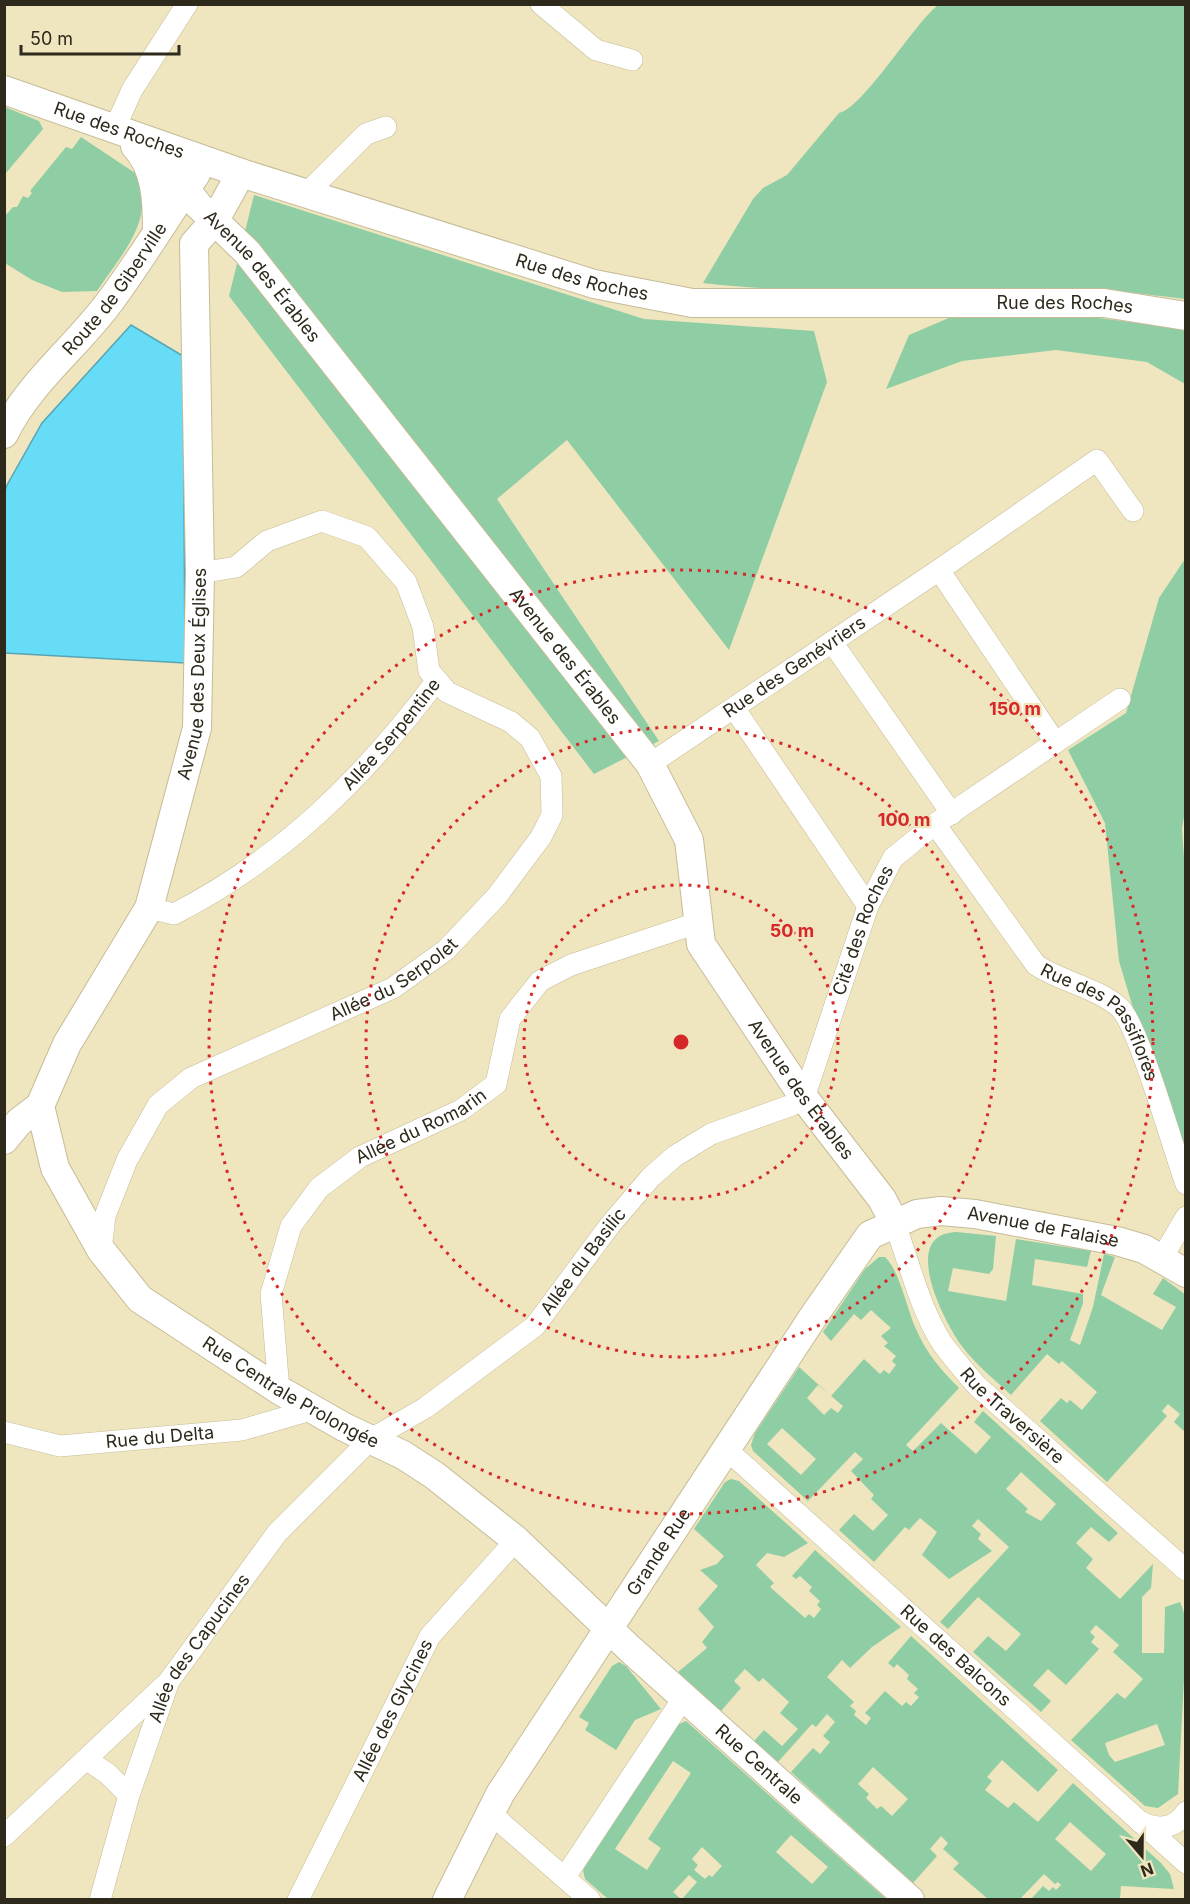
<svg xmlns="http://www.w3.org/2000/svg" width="1190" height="1904" viewBox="0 0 1190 1904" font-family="Inter,sans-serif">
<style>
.green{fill:#8fcea4;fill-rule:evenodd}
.water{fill:#67dcf7;stroke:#56a6b5;stroke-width:1.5}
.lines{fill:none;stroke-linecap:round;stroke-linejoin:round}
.street-casing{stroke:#c5bc97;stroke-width:22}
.secondary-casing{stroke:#c5bc97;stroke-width:30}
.street{stroke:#fff;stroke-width:21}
.secondary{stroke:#fff;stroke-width:28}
.ring{fill:none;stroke:#d62828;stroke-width:3;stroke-dasharray:3 6}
.labels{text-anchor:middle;stroke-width:4.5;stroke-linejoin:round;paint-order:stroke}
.street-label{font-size:18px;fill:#2d291b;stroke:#efe5bf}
.centre{fill:#d62828;stroke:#efe5bf;stroke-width:3}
.ring-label{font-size:18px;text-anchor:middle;font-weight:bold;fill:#d62828;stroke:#efe5bf;stroke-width:4.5;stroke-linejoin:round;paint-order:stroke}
</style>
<rect width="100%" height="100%" fill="#efe5bf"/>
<path class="green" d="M938,5H1185V299C1143,294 1101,288 1058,288C940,287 820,297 703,283L753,199L763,188L787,175L839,113C863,108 914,24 938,5Z
M5,107L39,121L43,129L6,173Z
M81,137L141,177C151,226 123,252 97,291L62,292L32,280L5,263L4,217L13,207H17L23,196L28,198L32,193L30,191L66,147L72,149Z
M254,195L644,319L814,331L827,382L729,650L567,440L497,499L659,741L594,774L229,296Z
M958,314L1091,317L1185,329V384L1147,362L1056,350L962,361L886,389L909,335Z
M1185,559L1186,804L1182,829L1186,886L1185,1173L1161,1102L1119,961L1105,823L1068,750L1126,713L1159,598Z
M957,1232L996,1236L993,1269L989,1274L953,1268L948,1291L1006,1301L1016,1239L1091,1251L1087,1267L1035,1259L1032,1285L1083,1294V1303L1070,1340L1080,1345L1093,1307L1104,1254L1115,1257L1101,1295L1162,1330L1176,1307L1153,1294L1163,1278L1186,1295L1185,1432L1174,1422L1180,1414L1168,1404L1162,1411L1167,1416L1107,1482L1040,1421L1061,1398L1067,1403L1070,1400L1082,1410L1097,1392L1062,1361L1059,1364L1047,1354L1011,1395C994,1379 975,1364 961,1345C943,1320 899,1233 957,1232Z
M879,1257H885C900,1271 907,1310 916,1329C926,1353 942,1371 959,1388L906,1445L913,1451L941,1423L976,1454L991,1437L974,1422L983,1411L1118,1533L1109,1542L1091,1527L1076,1543L1093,1559L1086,1568L1120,1599L1153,1564L1151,1588L1142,1597V1653H1164L1165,1607L1180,1602C1186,1615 1186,1627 1186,1641L1178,1794L1158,1808L1145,1806L1071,1740L1117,1693L1125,1699L1143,1679L1113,1652L1119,1645L1096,1625L1090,1632L1095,1637L1091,1642L1099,1649L1066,1685L1048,1669L1033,1685L1051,1701L1041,1712L973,1652L988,1636L1006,1651L1021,1634L978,1597L948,1629L940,1622L1009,1547L978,1519L972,1526L981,1534L978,1539L992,1551L949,1579L922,1555L937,1532L920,1518L909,1530L905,1527L874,1562L839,1530L854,1514L873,1531L888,1515L871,1499L874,1495L851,1471L863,1459L855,1452L808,1501L753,1451L751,1445L755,1433L799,1367L831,1396L864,1359L880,1374L884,1370L889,1374L896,1365L892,1361L896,1356L884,1346L888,1343L881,1336L891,1328L871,1310L861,1320L854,1314L831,1341L823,1332L865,1269ZM818,1385L843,1406L838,1413L831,1408L824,1415L807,1398ZM782,1428L816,1459L801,1475L767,1444ZM1021,1472L1056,1504L1041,1521L1025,1512L1028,1509L1006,1489ZM1157,1724L1165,1745L1115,1762L1109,1755L1105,1743Z
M731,1479L739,1481L808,1543L784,1557L767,1553L756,1565L774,1583L770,1587L805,1618L809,1614L814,1618L821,1609L817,1605L820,1601L809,1591L812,1587L800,1576L796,1579L792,1576L815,1550L901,1627L872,1647L850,1668L842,1660L827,1677L854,1702L850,1706L856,1711L854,1715L866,1725L871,1718L865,1713L885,1691L902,1706L906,1702L911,1706L919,1697L914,1693L918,1689L907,1679L909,1675L897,1664L894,1668L888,1663L911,1636L1058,1770L1038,1792L1002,1760L987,1777L992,1781L985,1790L1008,1808L1014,1802L1038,1822L1073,1783L1161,1863L1170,1874L1174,1889L1121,1886L1120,1899H1031L1043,1886L1049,1891L1053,1887L1056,1890L1061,1885L1058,1882L1055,1884L1044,1874L1020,1899H988L953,1869L959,1863L943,1849L948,1843L941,1836L930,1849L937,1856L913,1883L791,1772L813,1748L820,1754L830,1742L823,1736L835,1722L827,1714L816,1727L812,1724L778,1762L754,1741L764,1730L782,1746L798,1729L780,1713L789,1702L763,1678L759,1682L745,1669L734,1681L741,1688L721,1711L678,1672L707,1648L702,1642L714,1627L698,1609L718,1586L700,1570L717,1564L724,1556L694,1529L725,1482ZM873,1767L908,1799L892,1816L881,1806L877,1809L866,1798L869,1794L858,1784ZM1070,1822L1106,1854L1091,1871L1055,1839Z
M619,1662L626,1666L661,1709L635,1720L616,1750L585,1730L589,1723L579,1717L612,1666Z
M686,1721L886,1899H682L697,1882L689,1875L673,1892L681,1899H608L585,1879L583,1870L677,1725ZM673,1761L691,1773L648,1839L661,1848L647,1870L615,1849ZM791,1835L828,1867L812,1884L776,1852ZM702,1847L722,1866L712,1877L709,1875L705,1879L694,1870L698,1865L692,1859Z"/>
<path class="water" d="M131,325L183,356L185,663L5,653L4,493L7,485L42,423Z"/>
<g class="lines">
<defs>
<g id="street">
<path d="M541,4L596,50L632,60"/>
<path d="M114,130L132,90L187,4"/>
<path d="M307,193L366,134L386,127"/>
<path d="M939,570L1055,742"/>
<path d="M832,642L952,814"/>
<path d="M734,708L868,906"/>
<path id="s1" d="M650,764L939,570L1097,460L1133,511"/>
<path id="s2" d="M935,824L1036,965C1062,982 1095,987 1119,1007C1138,1023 1174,1152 1186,1184"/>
<path id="s3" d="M149,908L174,914C283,858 364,778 437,680L429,671L423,627L406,582L367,537L322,521L267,541L236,567L200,573"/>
<path id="s4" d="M894,1222C909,1261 919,1307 942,1343C953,1358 965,1372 977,1386L1186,1570"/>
<path id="s5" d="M101,1250L105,1216L127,1160L158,1105L191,1078L393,988L446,950L497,896L541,837L552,815L551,776L530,738L511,722L447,692L437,680"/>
<path d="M1162,1258L1186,1217"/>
<path id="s6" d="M279,1390L271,1294L291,1226L319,1188L360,1157L461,1110L496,1084L510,1019L540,981L571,965L700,922"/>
<path id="s7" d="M4,1432L60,1446L242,1430L314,1409"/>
<path id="s8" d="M726,1449L1186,1863"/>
<path d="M86,1759L108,1774L129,1795"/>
<path d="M489,1812L590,1900"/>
<path d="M1139,1821C1155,1830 1175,1830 1186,1812"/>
<path d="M4,1836L166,1684"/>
<path d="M565,1877L684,1697"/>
<path id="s9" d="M100,1900L129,1795L169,1681L277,1533L371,1439L425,1408L535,1326L610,1225L651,1177L675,1156L711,1134L792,1105L804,1098L868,906L893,858L935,824L1120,699"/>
<path id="s10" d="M298,1900L430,1636L516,1540"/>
</g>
<g id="secondary">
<path id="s11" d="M4,90L241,173L594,284L692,303H1104L1186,316"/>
<path id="s12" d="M147,141L198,205L247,252L650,764L689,840L701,944L804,1098L882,1199L894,1222"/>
<path d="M135,146C156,168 157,201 157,230"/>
<path id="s13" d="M4,434C28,384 75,348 108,304C139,263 166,217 196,174"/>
<path id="s14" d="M40,1106L55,1168L101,1250L140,1299L279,1390L344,1427L403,1455L434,1475L516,1540L630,1649L910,1900"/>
<path id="s15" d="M4,1140L19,1122L40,1106L67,1044L149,908L197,728L200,573L194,244L215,220L241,173"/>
<path id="s16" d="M447,1900L500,1794L815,1314L870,1235L917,1214L941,1211L975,1214L1117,1241L1144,1249L1186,1273"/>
</g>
</defs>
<use href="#street" class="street-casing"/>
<use href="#secondary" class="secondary-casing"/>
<use href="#street" class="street"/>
<use href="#secondary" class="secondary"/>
</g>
<g class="ring">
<circle cx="681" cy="1042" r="157"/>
<circle cx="681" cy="1042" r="315"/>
<circle cx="681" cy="1042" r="472"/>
</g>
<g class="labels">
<g class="street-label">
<text dy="6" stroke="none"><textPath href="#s11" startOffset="122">Rue des Roches</textPath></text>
<text dy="6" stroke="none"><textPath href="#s11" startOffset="608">Rue des Roches</textPath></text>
<text dy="6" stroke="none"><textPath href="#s12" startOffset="178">Avenue des Érables</textPath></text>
<text dy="6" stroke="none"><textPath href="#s13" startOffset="183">Route de Giberville</textPath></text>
<text dy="6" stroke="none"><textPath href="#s11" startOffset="1094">Rue des Roches</textPath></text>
<text dy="6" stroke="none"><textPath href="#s12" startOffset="664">Avenue des Érables</textPath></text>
<text dy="6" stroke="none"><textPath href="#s1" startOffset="174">Rue des Genévriers</textPath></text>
<text dy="6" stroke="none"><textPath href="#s15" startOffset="516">Avenue des Deux Églises</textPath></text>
<text dy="6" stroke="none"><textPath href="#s3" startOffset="310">Allée Serpentine</textPath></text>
<text dy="6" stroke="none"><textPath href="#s9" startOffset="1286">Cité des Roches</textPath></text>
<text dy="6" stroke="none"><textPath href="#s5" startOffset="426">Allée du Serpolet</textPath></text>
<text dy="6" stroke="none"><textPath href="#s2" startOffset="264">Rue des Passiflores</textPath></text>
<text dy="6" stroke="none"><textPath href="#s12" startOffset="1168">Avenue des Érables</textPath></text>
<text dy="6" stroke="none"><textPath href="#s6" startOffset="334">Allée du Romarin</textPath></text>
<text dy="6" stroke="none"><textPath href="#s16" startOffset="968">Avenue de Falaise</textPath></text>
<text dy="6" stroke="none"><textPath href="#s9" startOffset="826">Allée du Basilic</textPath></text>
<text dy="6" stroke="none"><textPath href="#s14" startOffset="398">Rue Centrale Prolongée</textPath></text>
<text dy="6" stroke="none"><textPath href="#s4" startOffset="232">Rue Traversière</textPath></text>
<text dy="6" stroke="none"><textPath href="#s7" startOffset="158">Rue du Delta</textPath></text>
<text dy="6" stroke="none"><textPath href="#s16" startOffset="408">Grande Rue</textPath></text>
<text dy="6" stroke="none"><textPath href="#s9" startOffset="273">Allée des Capucines</textPath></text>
<text dy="6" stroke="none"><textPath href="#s8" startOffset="309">Rue des Balcons</textPath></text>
<text dy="6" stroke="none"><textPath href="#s10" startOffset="212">Allée des Glycines</textPath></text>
<text dy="6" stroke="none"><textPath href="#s14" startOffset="999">Rue Centrale</textPath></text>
</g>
</g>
<circle cx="681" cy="1042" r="9" class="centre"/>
<g class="ring-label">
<text x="1015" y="715">150 m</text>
<text x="904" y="826">100 m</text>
<text x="792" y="937">50 m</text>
</g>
<rect width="1190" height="1904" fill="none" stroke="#2d291b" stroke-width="12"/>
<g transform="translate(1142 1856) rotate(160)" stroke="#efe5bf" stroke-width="4.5" paint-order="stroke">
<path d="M0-4.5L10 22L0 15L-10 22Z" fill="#2d291b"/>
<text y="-9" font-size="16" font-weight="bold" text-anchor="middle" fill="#2d291b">N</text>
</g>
<path d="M21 45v9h158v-9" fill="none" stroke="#2d291b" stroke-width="3"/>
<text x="30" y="45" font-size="18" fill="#2d291b" stroke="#efe5bf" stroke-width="4.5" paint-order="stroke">50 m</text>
</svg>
